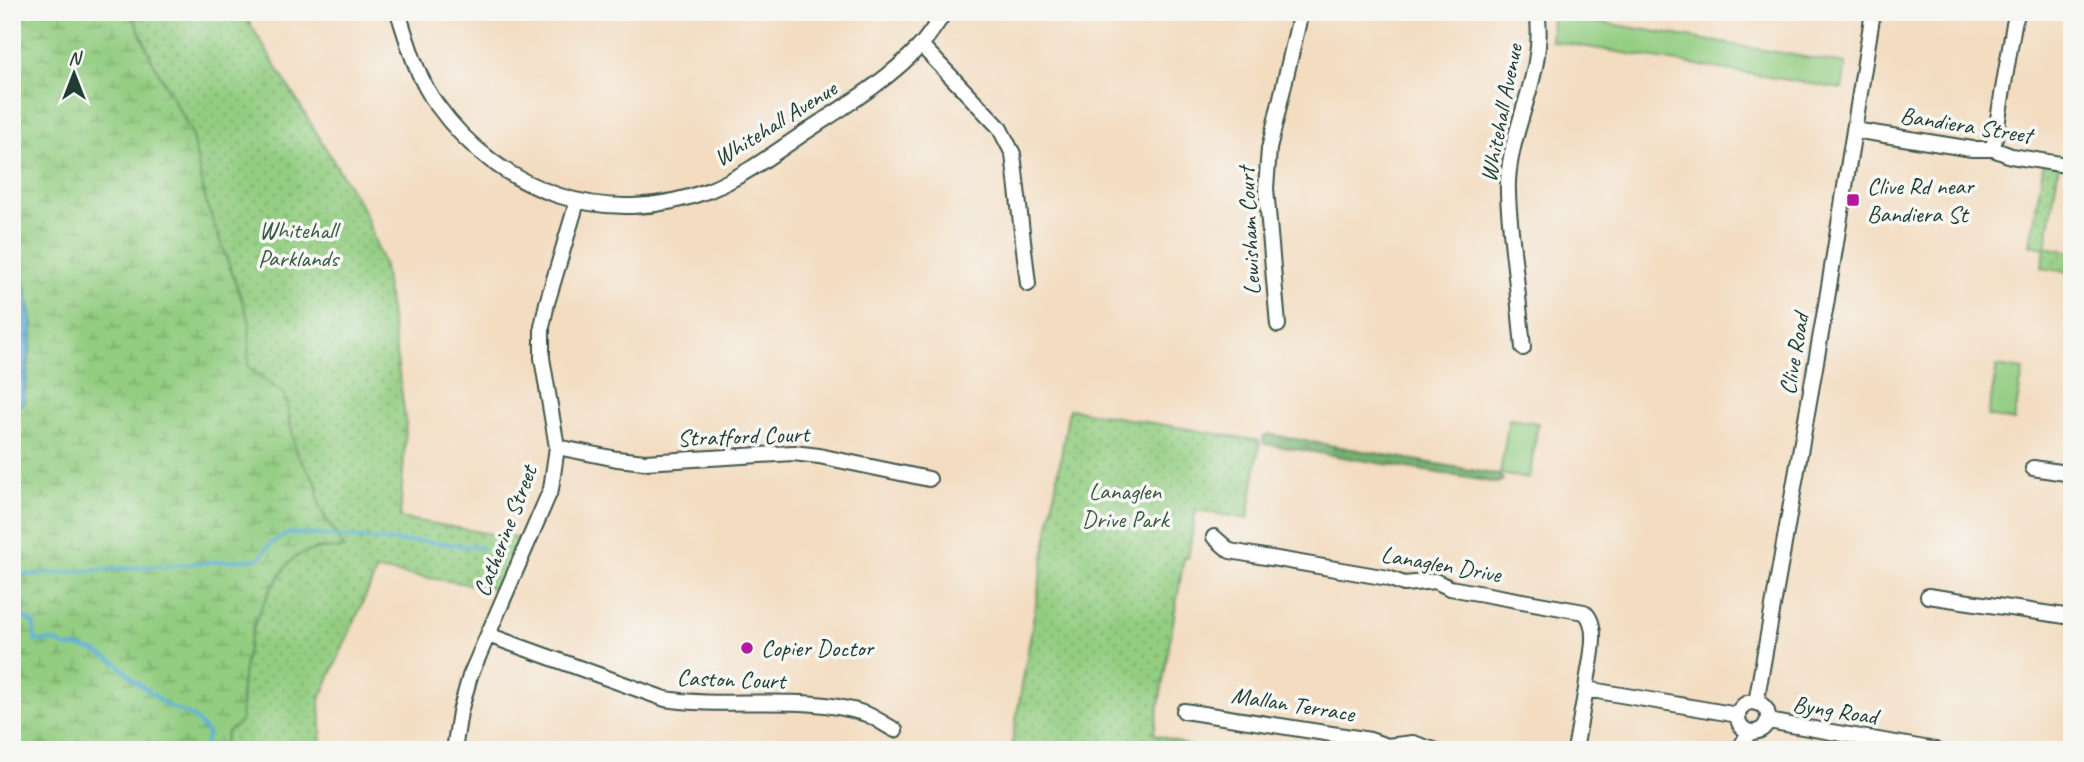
<svg xmlns="http://www.w3.org/2000/svg" width="2084" height="762" viewBox="0 0 2084 762" font-family="Caveat,sans-serif">
<style>
.green{fill:#93cd81;stroke:#59855a;stroke-width:2}
.forest{fill:url(#forest-crowns);stroke:#4a7652;stroke-width:2}
.wetland{fill:url(#wetland-marsh);stroke:#59855a;stroke-width:2}
.park{fill:url(#park-dots);stroke:#59855a;stroke-width:2}
.water{fill:url(#water-ripples);stroke:#3e7887;stroke-width:2}
.lines{fill:none;stroke-linecap:round;stroke-linejoin:round}
.stream{stroke:#5eb2da;stroke-width:3.5}
.minor-casing{stroke:#3f5549;stroke-width:18}
.minor{stroke:#fff;stroke-width:14}
.poi-dot{fill:#b5179e;stroke:#f6f6f2;stroke-width:2.5}
.labels{text-anchor:middle;stroke-width:7;stroke-linejoin:round;paint-order:stroke}
.street-label{font-size:24px;fill:#1f3d34;stroke:#f6f6f2}
.poi-label{font-size:24px;fill:#1f3d34;stroke:#f6f6f2;text-anchor:start}
.park-label{font-size:24px;fill:#365a43;stroke:#f6f6f2}
</style>
<defs>
<pattern id="forest-crowns" width="20" height="18" patternUnits="userSpaceOnUse" patternTransform="scale(1.75)"><rect width="20" height="18" fill="#76b06f"/><path d="M2 6a3 3 0 1 1 6 0M12 15a3 3 0 1 1 6 0" fill="none" stroke="#60905c"/></pattern>
<pattern id="wetland-marsh" width="20" height="14" patternUnits="userSpaceOnUse" patternTransform="scale(1.75)"><rect width="20" height="14" fill="#93cd81"/><path d="M1 5h8M5 5V1M11 12h8M15 12V8" fill="none" stroke="#77a86a"/></pattern>
<pattern id="park-dots" width="8" height="8" patternUnits="userSpaceOnUse" patternTransform="scale(1.75)"><rect width="8" height="8" fill="#93cd81"/><path d="M2 2h.1M6 6h.1" fill="none" stroke="#77a86a" stroke-width="1.8" stroke-linecap="round"/></pattern>
<pattern id="water-ripples" width="26" height="14" patternUnits="userSpaceOnUse" patternTransform="scale(1.75)"><rect width="26" height="14" fill="#5eb2da"/><path d="M2 4q2-2 4 0t4 0M15 11q2-2 4 0t4 0" fill="none" stroke="#4d92b2"/></pattern>
</defs>
<rect width="100%" height="100%" fill="#f6f6f2"/>
<filter id="ink" filterUnits="userSpaceOnUse"><feTurbulence type="fractalNoise" baseFrequency=".0143" numOctaves="2"/><feDisplacementMap in="SourceGraphic" scale="14" xChannelSelector="R" yChannelSelector="G"/><feConvolveMatrix kernelMatrix="1 2 1 2 8 2 1 2 1" color-interpolation-filters="sRGB"/></filter>
<filter id="wash" filterUnits="userSpaceOnUse"><feTurbulence type="fractalNoise" baseFrequency=".00686" numOctaves="4" result="noise"/><feDisplacementMap in="SourceGraphic" scale="28" xChannelSelector="R" yChannelSelector="G"/><feGaussianBlur stdDeviation="1.57" result="paint"/><feColorMatrix in="noise" values="0 0 0 0 0 0 0 0 0 0 0 0 0 0 0 0 0 1.4 0 .05"/><feComposite in="paint" operator="in"/></filter>
<g filter="url(#wash)">
<rect width="100%" height="100%" fill="#f3dcbf"/>
<path class="green" d="M1552,14L1846,64L1842,89L1551,41Z
M1997,366L2023,370L2014,421L1988,416Z
M1509,419L1538,423L1529,479L1500,474Z"/>
<path class="forest" d="M1267,434L1499,475L1503,480L1497,483L1264,444L1263,437Z"/>
<path class="wetland" d="M12,12H131L154,64L191,131L206,202L250,322L248,367L285,394L296,453L316,482L320,508L344,549H314L272,586L253,626L241,690V723L227,732L223,750H12V413L24,401L17,237L12,226Z"/>
<path class="park" d="M131,12H243L365,213L384,267L406,424L400,518L520,539L500,589L377,570L320,699L322,750H223L227,732L241,722C240,673 249,619 279,577C283,572 287,564 292,560C306,547 327,550 344,548L320,508L316,482L296,453L285,395L248,367L250,322L206,202L191,131L154,64Z
M2044,161L2059,164L2046,247L2072,252V273L2042,268L2045,248L2030,245Z
M1069,409L1260,441L1248,519L1196,510L1188,558H1184L1154,734L1193,747L1192,750H1011Z"/>
<path class="water" d="M12,226L17,237L33,326L24,401L12,413Z"/>
<g class="lines">
<path class="stream" d="M12,576L259,559L271,543L290,533L406,542L421,541L483,548
M12,589L23,601V617L34,624L35,641H55L66,647H78L97,652L117,663L135,681L168,706L192,716L208,733L204,750"/>
</g>
</g>
<g filter="url(#ink)">
<g class="lines">
<defs>
<path id="minor" d="M398,12C408,43 417,78 437,105C500,193 607,230 710,190C746,175 777,151 810,129C848,104 888,80 920,46C929,36 937,23 945,12
M921,45L999,127L1013,154L1028,284
M1854,130L1972,149H1993L2011,156L2072,166
M1993,149L2014,24L2018,12
M1278,325L1266,188L1269,149L1301,12
M1523,348C1520,316 1517,283 1513,251C1511,228 1507,204 1508,181C1511,124 1547,70 1537,12
M557,447L617,459L645,462L793,453L819,456L929,479
M2033,468L2072,474
M1214,537L1230,551L1388,578L1404,584L1435,581L1450,588L1584,612C1602,626 1588,668 1586,689
M1928,596L2072,617
M488,635L665,699C729,709 806,693 866,714C876,718 885,725 895,730
M1738 717a15 15 0 1 1 30 0a15 15 0 1 1-30 0Z
M1756,703L1826,305L1873,12
M1184,711L1370,740L1387,746L1413,743L1434,750
M1768,721L1936,750
M454,750L460,712L470,676L551,489L557,447L542,358V327L547,303L577,202
M1575,750L1586,689L1738,715
M1739,750L1749,732"/>
</defs>
<use href="#minor" class="minor-casing"/>
<use href="#minor" class="minor"/>
</g>
</g>
<g class="poi-dot">
<rect x="1846" y="193" width="14" height="14" rx="3.5"/>
<circle cx="747" cy="648" r="7"/>
</g>
<g class="labels">
<g class="street-label">
<text transform="translate(1501 113) rotate(-79)" y="8">Whitehall Avenue</text>
<text transform="translate(775 123) rotate(-32)" y="8">Whitehall Avenue</text>
<text transform="translate(1966 125) rotate(9)" y="8">Bandiera Street</text>
<text transform="translate(1249 231) rotate(-93)" y="8">Lewisham Court</text>
<text transform="translate(1794 354) rotate(-80)" y="8">Clive Road</text>
<text transform="translate(743 436) rotate(-2)" y="8">Stratford Court</text>
<text transform="translate(505 531) rotate(-69)" y="8">Catherine Street</text>
<text transform="translate(1441 564) rotate(10)" y="8">Lanaglen Drive</text>
<text transform="translate(731 679) rotate(2)" y="8">Caston Court</text>
<text transform="translate(1293 704) rotate(9)" y="8">Mallan Terrace</text>
<text transform="translate(1835 710) rotate(9)" y="8">Byng Road</text>
</g>
<g class="poi-label">
<text x="1867" y="194">Clive Rd near<tspan x="1867" dy="28">Bandiera St</tspan></text>
<text x="761" y="656">Copier Doctor</text>
</g>
<g class="park-label">
<text x="298" y="238">Whitehall<tspan x="298" dy="28">Parklands</tspan></text>
<text x="1125" y="499">Lanaglen<tspan x="1125" dy="28">Drive Park</tspan></text>
</g>
</g>
<rect width="2084" height="762" fill="none" stroke="#f6f6f2" stroke-width="42"/>
<g transform="translate(74 74)" stroke="#f6f6f2" stroke-width="5" paint-order="stroke">
<path d="M0-5L12 26L0 18L-12 26Z" fill="#1f3d34"/>
<text y="-10" font-size="19" font-weight="bold" text-anchor="middle" fill="#1f3d34">N</text>
</g>
</svg>
